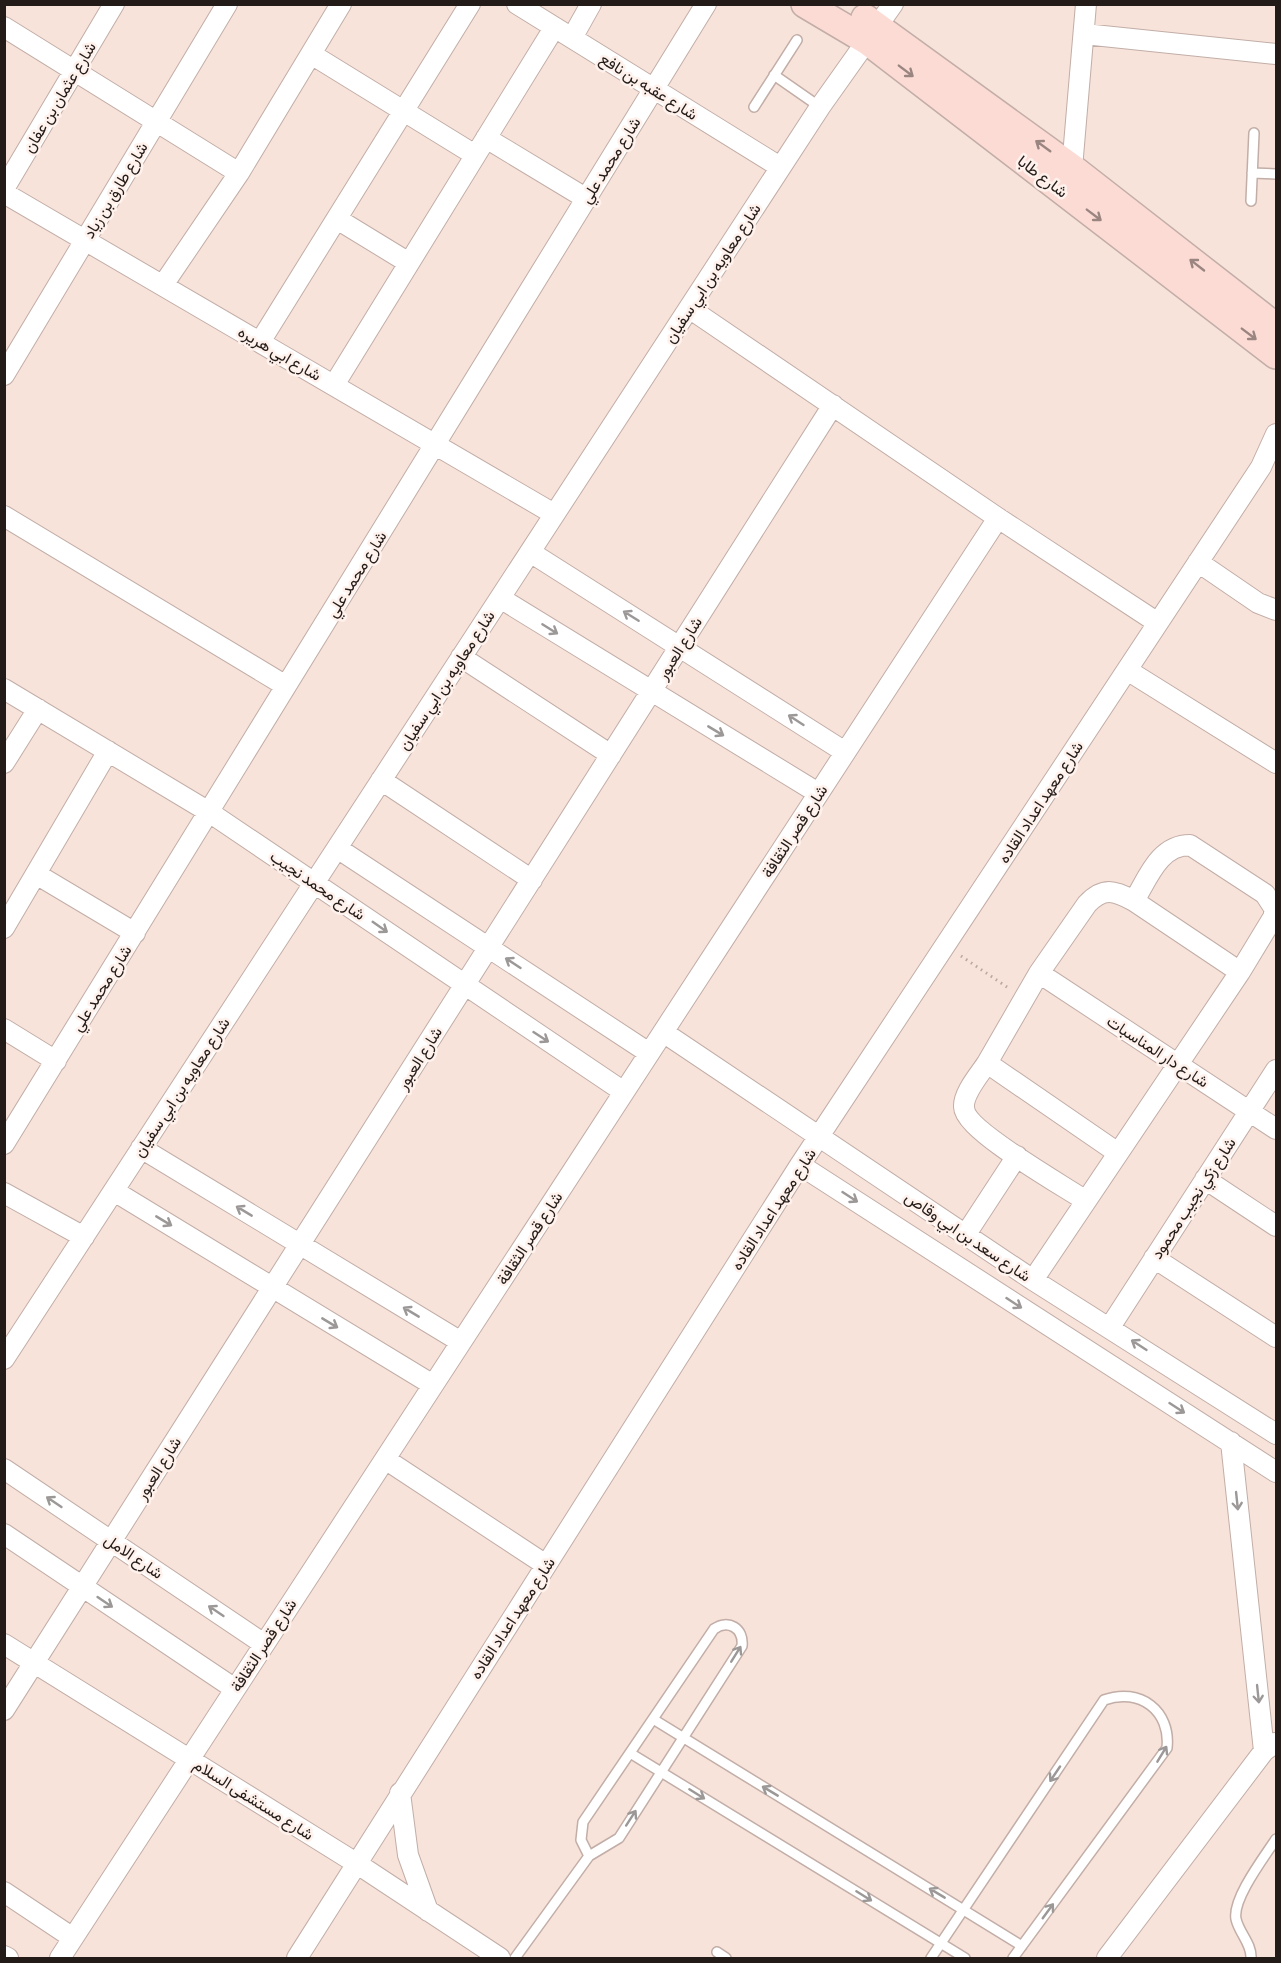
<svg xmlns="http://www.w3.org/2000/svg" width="1281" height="1963" viewBox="0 0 1281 1963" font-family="'Sofia Sans Condensed',Vazirmatn,sans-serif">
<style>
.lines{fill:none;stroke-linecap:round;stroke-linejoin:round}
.lane-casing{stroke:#c2aea7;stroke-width:12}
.street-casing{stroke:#c2aea7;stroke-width:22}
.secondary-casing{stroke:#c2aea7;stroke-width:30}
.path{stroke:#b8a7a0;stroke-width:3;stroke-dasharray:1.5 4.5;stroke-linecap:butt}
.lane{stroke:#fff;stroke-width:9}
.street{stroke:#fff;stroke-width:20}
.secondary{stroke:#fcdbd5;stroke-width:27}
.oneway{stroke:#9a8580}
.oneway2{stroke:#9c9897}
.labels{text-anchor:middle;stroke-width:5;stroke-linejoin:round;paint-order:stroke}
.street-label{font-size:16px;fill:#231b18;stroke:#fff2ed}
</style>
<rect width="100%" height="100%" fill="#f8e3db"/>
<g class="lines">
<defs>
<path id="lane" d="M774,75L820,107
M754,107L797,40
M1252,173L1276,174
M1251,201L1254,133
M653,1719L1022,1946
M630,1753L965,1958
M717,1952L726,1958
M515,1958L589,1856L619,1838L742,1646C744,1628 728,1619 714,1629L583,1822L581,1840L589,1856
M931,1958L1104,1700C1140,1687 1171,1711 1167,1748L1013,1958
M1251,1958C1252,1944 1239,1933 1236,1919C1232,1899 1265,1856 1276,1839"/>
<path id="street" d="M517,4L780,167
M4,27L239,173
M1084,34L1276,54
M572,38L591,4
M311,54L475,155
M486,138L587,199
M1072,168L1086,4
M4,189L114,4
M4,193L554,514
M337,219L409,263
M163,285L239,173L341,4
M689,308L998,518L1158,623
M260,342L470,4
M4,375L227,4
M334,385L554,28
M4,516L286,686
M530,552L845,752
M1198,562L1258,603L1276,610
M500,598L818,793
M461,657L611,755
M1127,670L1276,763
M4,689L209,812L624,1092
M4,763L38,709
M381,780L532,880
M337,848L649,1053
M36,874L135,933
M4,928L108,751
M1039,973L1276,1129
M4,1029L56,1061
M663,1032L1033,1280L1276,1434
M987,1063C980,1074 963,1093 964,1107C964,1130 1064,1186 1086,1201
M4,1144L706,4
M141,1148L461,1342
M1118,1153L987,1063L1039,973L1087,904C1103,887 1114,890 1134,901L1240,972
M800,1165L1276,1472
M1205,1179L1276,1226
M114,1191L433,1385
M4,1193L84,1237
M966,1234L1017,1156
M1154,1258L1276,1337
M1033,1280L1240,972L1274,916V908L1265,894L1190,845C1159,845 1148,878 1134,901
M1110,1327L1276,1070
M4,1359L820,107L893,4
M1231,1442L1264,1751
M385,1459L546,1565
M4,1469L264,1644
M4,1534L235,1689
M4,1644L356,1863L500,1958
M4,1710L833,405
M400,1793L408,1855L428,1911
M4,1892L73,1938
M4,1956L8,1958
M60,1958L998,518
M297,1958L800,1165L1261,467L1276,434
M1107,1958L1264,1751L1275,1743"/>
<path id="secondary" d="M805,4L869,42L1276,355
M865,18L1072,168L1276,327"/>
</defs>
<use href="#lane" class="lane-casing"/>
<use href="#street" class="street-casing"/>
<use href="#secondary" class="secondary-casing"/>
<path class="path" d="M961,956L1010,989"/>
<use href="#lane" class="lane"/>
<use href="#street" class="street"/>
<use href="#secondary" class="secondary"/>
</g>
<defs><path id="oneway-shaft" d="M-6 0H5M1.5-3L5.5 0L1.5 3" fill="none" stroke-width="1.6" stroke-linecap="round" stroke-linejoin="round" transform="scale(1.5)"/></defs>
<g class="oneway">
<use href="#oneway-shaft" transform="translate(906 71) rotate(37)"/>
<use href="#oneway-shaft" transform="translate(1043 146) rotate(-144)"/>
<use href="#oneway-shaft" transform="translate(1094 215) rotate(37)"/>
<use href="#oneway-shaft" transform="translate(1197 265) rotate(-142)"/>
<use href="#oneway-shaft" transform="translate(1249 334) rotate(37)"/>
</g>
<g class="oneway2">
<use href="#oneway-shaft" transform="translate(631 616) rotate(-148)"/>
<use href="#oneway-shaft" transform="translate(550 629) rotate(32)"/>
<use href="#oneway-shaft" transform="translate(796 720) rotate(-147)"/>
<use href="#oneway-shaft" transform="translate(716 731) rotate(31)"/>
<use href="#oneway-shaft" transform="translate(380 927) rotate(35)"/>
<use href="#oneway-shaft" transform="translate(513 963) rotate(-147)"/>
<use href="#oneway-shaft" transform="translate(541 1037) rotate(33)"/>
<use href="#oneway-shaft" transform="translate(850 1197) rotate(33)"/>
<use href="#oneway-shaft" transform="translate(244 1211) rotate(-149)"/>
<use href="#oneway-shaft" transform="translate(164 1221) rotate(31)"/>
<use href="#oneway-shaft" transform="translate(1014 1303) rotate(33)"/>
<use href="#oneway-shaft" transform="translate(411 1312) rotate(-149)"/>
<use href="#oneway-shaft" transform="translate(330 1323) rotate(31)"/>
<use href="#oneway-shaft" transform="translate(1139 1345) rotate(-147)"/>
<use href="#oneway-shaft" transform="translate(1177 1408) rotate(33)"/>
<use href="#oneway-shaft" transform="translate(1237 1501) rotate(84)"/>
<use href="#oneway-shaft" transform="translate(54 1502) rotate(-146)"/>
<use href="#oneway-shaft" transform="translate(105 1602) rotate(34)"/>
<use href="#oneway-shaft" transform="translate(216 1611) rotate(-146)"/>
<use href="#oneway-shaft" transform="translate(736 1654) rotate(-58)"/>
<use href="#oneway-shaft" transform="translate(1258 1694) rotate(84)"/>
<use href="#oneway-shaft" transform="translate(1162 1754) rotate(-59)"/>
<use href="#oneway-shaft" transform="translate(1055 1774) rotate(124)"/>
<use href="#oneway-shaft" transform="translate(770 1791) rotate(-149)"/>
<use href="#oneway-shaft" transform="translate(697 1794) rotate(32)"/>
<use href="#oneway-shaft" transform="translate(631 1818) rotate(-57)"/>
<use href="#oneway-shaft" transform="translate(937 1893) rotate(-149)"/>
<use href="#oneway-shaft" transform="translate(864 1896) rotate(32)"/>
<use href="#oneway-shaft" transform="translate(1048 1911) rotate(-54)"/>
</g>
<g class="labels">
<g class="street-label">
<text transform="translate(649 86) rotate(32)" y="6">شارع عقبه بن نافع</text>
<text transform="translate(59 97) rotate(-59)" y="6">شارع عثمان بن عفان</text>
<text transform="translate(610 160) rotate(-58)" y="6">شارع محمد علي</text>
<text transform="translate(1043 176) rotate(37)" y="6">شارع طابا</text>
<text transform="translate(115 190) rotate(-59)" y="6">شارع طارق بن زياد</text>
<text transform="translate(712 273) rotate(-57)" y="6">شارع معاويه بن ابي سفيان</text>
<text transform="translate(280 353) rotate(30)" y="6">شارع ابي هريره</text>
<text transform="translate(356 574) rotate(-58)" y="6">شارع محمد علي</text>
<text transform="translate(679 648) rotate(-58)" y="6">شارع العبور</text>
<text transform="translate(446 680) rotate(-57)" y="6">شارع معاويه بن ابي سفيان</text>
<text transform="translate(1040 802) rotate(-57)" y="6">شارع معهد اعداد القاده</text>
<text transform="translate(794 831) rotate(-57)" y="6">شارع قصر الثقافة</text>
<text transform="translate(318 885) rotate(34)" y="6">شارع محمد نجيب</text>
<text transform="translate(101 988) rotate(-58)" y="6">شارع محمد علي</text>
<text transform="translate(1158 1051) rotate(33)" y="6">شارع دار المناسبات</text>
<text transform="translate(419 1058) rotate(-58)" y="6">شارع العبور</text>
<text transform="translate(181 1087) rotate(-57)" y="6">شارع معاويه بن ابي سفيان</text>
<text transform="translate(1193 1198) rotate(-57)" y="6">شارع زكي نجيب محمود</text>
<text transform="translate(773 1209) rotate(-57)" y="6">شارع معهد اعداد القاده</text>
<text transform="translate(968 1236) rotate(34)" y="6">شارع سعد بن ابي وقاص</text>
<text transform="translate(529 1238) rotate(-57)" y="6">شارع قصر الثقافة</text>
<text transform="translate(158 1468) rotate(-58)" y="6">شارع العبور</text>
<text transform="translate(134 1556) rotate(34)" y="6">شارع الامل</text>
<text transform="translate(512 1618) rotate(-57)" y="6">شارع معهد اعداد القاده</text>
<text transform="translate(263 1645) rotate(-57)" y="6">شارع قصر الثقافة</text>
<text transform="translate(254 1799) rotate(32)" y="6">شارع مستشفى السلام</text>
</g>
</g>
<rect width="1281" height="1963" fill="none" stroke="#231b18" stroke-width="12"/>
</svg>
